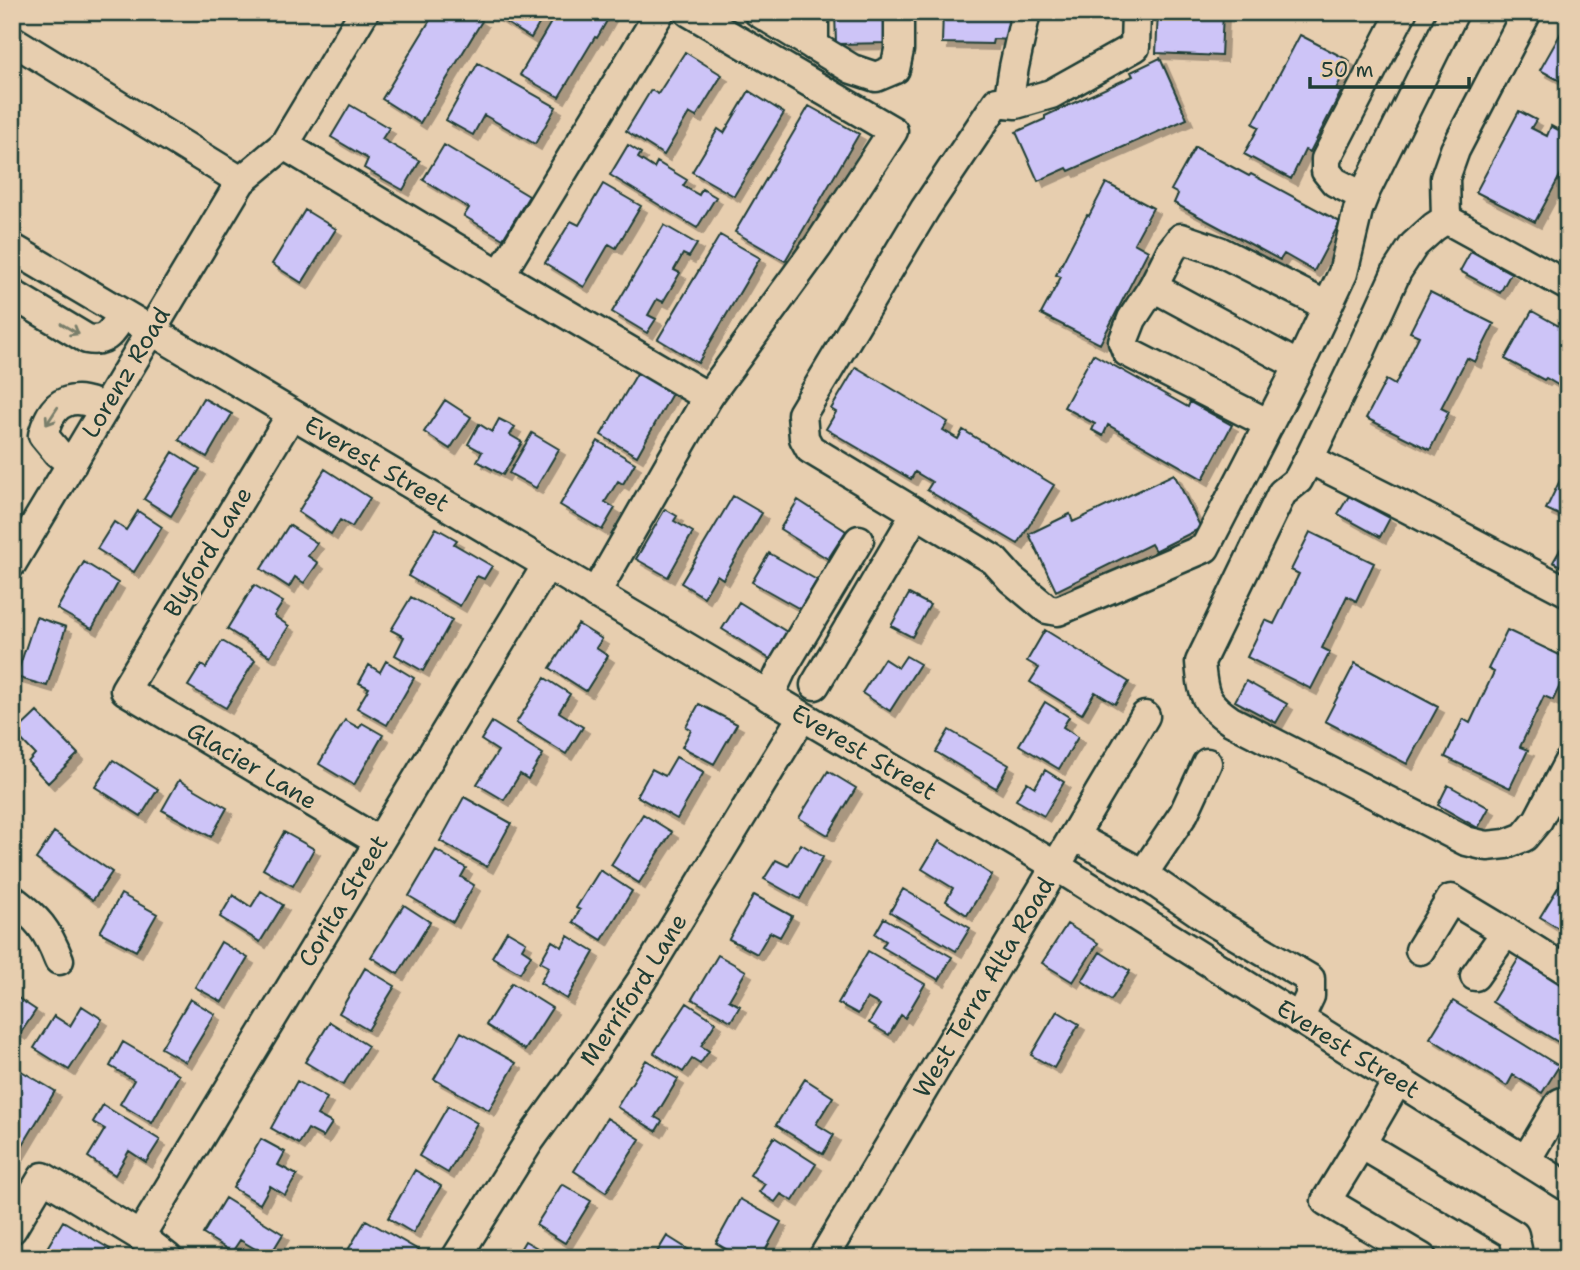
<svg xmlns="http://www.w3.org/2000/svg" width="1580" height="1270" viewBox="0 0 1580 1270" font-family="'Shantell Sans',sans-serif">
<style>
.building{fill:#cdc4f7;stroke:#1f3d34;stroke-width:2;filter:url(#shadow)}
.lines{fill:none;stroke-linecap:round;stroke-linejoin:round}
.minor-casing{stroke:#1f3d34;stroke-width:33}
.minor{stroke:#e7ceaf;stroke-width:28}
.oneway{stroke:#797e6b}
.labels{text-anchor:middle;stroke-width:7;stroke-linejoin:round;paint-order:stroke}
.street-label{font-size:24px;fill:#1f3d34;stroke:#e7ceaf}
</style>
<defs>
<filter id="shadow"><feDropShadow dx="6" dy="6" stdDeviation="0" flood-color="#0004"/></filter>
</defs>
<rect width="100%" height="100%" fill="#e7ceaf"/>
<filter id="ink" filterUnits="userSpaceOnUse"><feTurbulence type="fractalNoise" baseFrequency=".0143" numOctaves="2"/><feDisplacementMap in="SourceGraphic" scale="14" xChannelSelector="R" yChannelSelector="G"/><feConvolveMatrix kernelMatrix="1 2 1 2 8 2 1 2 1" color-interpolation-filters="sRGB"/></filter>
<g filter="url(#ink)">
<path class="building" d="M435,12H468L482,21L420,123L382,99Z
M489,12H546L531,38Z
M557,12H612L597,38L595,37L559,97L520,75Z
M835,12H890V43L836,44Z
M943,12H1011L1010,40L993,39L992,44L942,43Z
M1158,12H1223L1221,56L1156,53Z
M1561,33L1567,36L1568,34V85L1540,70Z
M1300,35L1350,61L1336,89L1341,92L1310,152L1305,150L1291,179L1244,154L1259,127L1253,124Z
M685,52L722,75L696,117L689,113L664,155L626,131L651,90L658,94Z
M1160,58L1187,119L1069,171L1067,168L1038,181L1016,132L1045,119V116L1133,76L1131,72Z
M478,63L556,107L535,144L484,115L473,135L446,120Z
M749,91L784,113L734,196L692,172L718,129L724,133Z
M350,105L389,128L382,139L420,161L403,190L364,168L368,159L331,137Z
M809,106L859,134L785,261L735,232Z
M1519,111L1536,120L1531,128L1547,136L1551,126L1568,135V161L1535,222L1476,192Z
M444,145L529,196L503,239L464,216L469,208L423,180Z
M628,145L641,153L638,158L654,168L657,162L687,180L683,186L699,195L702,189L716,197L697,228L610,175Z
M1195,147L1249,176L1251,174L1340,222L1314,271L1284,254L1280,260L1174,203L1178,194L1171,190Z
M1106,183L1153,208L1134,243L1148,251L1100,344L1041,314L1061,277L1056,275L1087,215L1089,216Z
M603,184L641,206L616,248L609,244L584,287L545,263L571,221L579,225Z
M305,210L336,229L302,283L272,264Z
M664,225L697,244L689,257L683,254L674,270L680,273L663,302L657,299L648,315L656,319L647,333L612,312Z
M720,235L760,258L698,363L658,339Z
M1471,251L1511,273L1500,293L1460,271Z
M1430,292L1494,324L1475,362L1467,358L1441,408L1449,412L1430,450L1366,418L1386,380L1395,385L1419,336L1410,332Z
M1532,311L1559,326L1560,324L1568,328V391L1546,378L1544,380L1505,359Z
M1093,354L1188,407L1190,402L1232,425L1203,479L1108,425L1103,436L1092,430L1095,424L1064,407Z
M856,367L948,422L943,430L958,439L963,430L1054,485L1018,544L927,490L932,482L915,472L911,479L826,429L836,412L831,409Z
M639,370L674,390L637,456L601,435Z
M203,398L232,414L207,457L179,440Z
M445,400L471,417L450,449L424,432Z
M499,419L515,427L510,435L522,442L503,475L477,461L482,452L468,444L479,424L492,432Z
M532,433L559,449L536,488L509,473Z
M598,441L635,463L623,484L618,481L605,502L615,508L602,530L560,505Z
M173,452L200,469L171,516L144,499Z
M325,469L370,498L352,527L340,520L331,534L298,512Z
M1565,470L1568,471V519L1546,509Z
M1174,474L1201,528L1155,551L1151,544L1056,591L1029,534L1070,514L1073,522Z
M733,496L762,513L723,579L717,575L704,597L681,583Z
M1349,496L1390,518L1380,537L1338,514Z
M798,500L846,531L828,559L780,529Z
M665,509L677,516L674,521L693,532L668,577L636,559Z
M138,511L162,527L134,572L97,549L114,522L126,530Z
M289,525L317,543L308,556L318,563L304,583L295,577L289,587L261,569Z
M436,528L457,540L454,544L492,566L484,579L477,576L460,606L408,576Z
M1310,532L1374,563L1356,601L1347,596L1322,648L1330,652L1311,689L1247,657L1265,620L1274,624L1299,574L1291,570Z
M1564,543L1568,545V570L1553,562Z
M769,553L817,580L800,609L752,582Z
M84,562L118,583L92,629L57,609Z
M254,585L283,602L274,616L289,626L270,656L227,629Z
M909,594L930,605L912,637L891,626Z
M411,597L452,620L423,671L395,655L404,637L391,630Z
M739,602L787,632L770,659L722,629Z
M36,617L66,627L47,686L16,677Z
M578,624L602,639L596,648L608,656L586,691L550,668Z
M1045,630L1129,682L1115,704L1095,692L1082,714L1030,682L1039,668L1027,661Z
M1507,630L1568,659V669L1553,700L1544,696L1520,747L1528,750L1510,788L1445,757L1463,719L1470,723L1494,672L1488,669Z
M222,641L255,660L226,708L188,686L201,665L206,668Z
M906,656L920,664L890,711L862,693L884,659L898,668Z
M386,661L414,678L387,725L357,708L369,688L359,683L369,665L380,672Z
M1355,663L1438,707L1407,764L1325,721Z
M545,678L570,694L559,712L583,727L566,754L516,723Z
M1246,681L1287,704L1276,723L1235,701Z
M1045,702L1069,717L1063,727L1078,737L1059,769L1019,745Z
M699,704L737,724L714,764L682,747L691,730L686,727Z
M37,712L78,754L48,783L28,762L35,754L15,733Z
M345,720L359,728L362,723L383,735L354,785L319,764Z
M492,722L543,754L528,779L520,774L504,800L477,784L498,751L481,740Z
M949,730L1009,765L996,788L936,752Z
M676,757L704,772L677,819L637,796L652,769L665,776Z
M113,760L158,789L141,816L95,787Z
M1045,770L1064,782L1044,816L1016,800L1027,782L1035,787Z
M828,771L856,788L828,835L799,818Z
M179,780L227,808L211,837L162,810Z
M1448,785L1489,808L1478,828L1438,805Z
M464,797L511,823L487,867L440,841Z
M643,814L672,832L639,883L611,865Z
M54,832L112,872L93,900L36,859Z
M284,832L314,849L293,886L263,869Z
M939,841L992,875L967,915L946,901L953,888L922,869Z
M801,844L823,857L800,899L764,879L776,860L788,866Z
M436,850L466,868L461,877L474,885L453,922L409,896Z
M600,870L632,891L602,940L573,922L580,910L576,908Z
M1568,871V934L1540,917Z
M903,889L970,928L956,951L890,912Z
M261,891L283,905L260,942L220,917L233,895L251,907Z
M121,894L157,914L136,951L100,932Z
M754,895L792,916L780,937L770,932L757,954L729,939Z
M404,905L430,922L398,974L371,957Z
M884,918L952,957L939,980L882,947L886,941L875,934Z
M1067,924L1098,943L1073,982L1042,963Z
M507,931L526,942L522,949L531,955L520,973L492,957Z
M568,936L594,952L567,999L540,983L549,967L540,962L552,941L562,947Z
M221,942L248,958L222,1002L195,987Z
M868,951L925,984L905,1018L901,1015L889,1035L869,1023L880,1005L867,998L858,1014L838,1003Z
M1100,952L1130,971L1111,1000L1082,981Z
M718,955L746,971L729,1000L740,1006L731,1021L692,999Z
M1519,958L1568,988V1048L1492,1002Z
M365,968L395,986L368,1030L339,1013Z
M512,983L552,1008L525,1050L486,1025Z
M12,994L36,1010L20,1034L12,1029Z
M190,999L215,1014L186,1062L161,1048Z
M1453,1001L1559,1066L1542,1093L1513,1075L1507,1086L1430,1038Z
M687,1003L716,1022L701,1046L709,1051L700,1064L692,1059L683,1072L654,1053Z
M82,1006L102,1019L69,1070L34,1048L54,1016L70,1026Z
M1057,1011L1079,1024L1054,1068L1031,1055Z
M330,1022L368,1046L343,1085L305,1062Z
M461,1032L516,1063L489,1110L434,1079Z
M123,1042L179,1075L152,1123L120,1104L134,1080L110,1066Z
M646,1060L678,1079L655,1117L662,1121L656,1131L617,1107Z
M13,1066L55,1091L12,1163V1068Z
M805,1079L833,1097L816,1124L834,1135L823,1154L776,1125Z
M297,1081L327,1098L317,1115L332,1123L323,1137L308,1129L299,1144L271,1128Z
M103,1105L160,1140L146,1162L129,1151L115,1175L88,1157L105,1129L93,1122Z
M448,1106L477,1123L448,1173L419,1156Z
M607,1118L640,1139L606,1192L574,1171Z
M774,1137L816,1164L793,1201L781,1194L775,1202L759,1192L765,1184L750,1175Z
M261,1139L285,1152L278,1165L297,1175L285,1195L270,1186L260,1204L233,1188Z
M415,1170L441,1186L413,1233L388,1218Z
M562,1184L591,1201L565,1243L536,1225Z
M225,1198L283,1234L269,1257L240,1240L232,1252L203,1234Z
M740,1199L781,1222L761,1258H741L716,1243Z
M366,1220L420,1251L417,1258H406L397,1253L394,1258H355L356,1255L348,1250Z
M63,1221L110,1249L105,1258H41Z
M667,1236L702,1258H662L656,1254Z
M525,1241L555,1258H515Z"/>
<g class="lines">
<defs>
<g id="minor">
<path d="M758,12L852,69L876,77L895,69L899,50V12"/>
<path d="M1136,12L1135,47L1051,94L1016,104L997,102L925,209L802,414L804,438L810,449L994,560L1011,579L1047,609L1058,611L1205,548L1305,354L1343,273L1358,210L1366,190L1454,12"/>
<path d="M1527,12L1455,150L1445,178L1446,219L1434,227L1414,245L1397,271L1356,361L1309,459L1405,507L1568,592"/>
<path d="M12,40L241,181"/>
<path d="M814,46V12"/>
<path d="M1008,103L1014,67L1026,12"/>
<path d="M284,145L519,286L708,397L818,246L893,131L689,12"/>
<path d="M1363,196L1335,182L1326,171V159L1402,12"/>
<path d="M1446,219L1568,286"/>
<path id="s1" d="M12,248L1056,866L1568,1187"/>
<path d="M500,275L660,12"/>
<path d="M1153,287L1171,251L1181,238L1219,251L1327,306"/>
<path d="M12,294L87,339C108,343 112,330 123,315"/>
<path id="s2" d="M291,415L125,690L378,841"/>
<path d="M1269,424L1127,352L1123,342L1132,319L1153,287L1299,366"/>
<path d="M1309,459L1298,480L1282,493L1200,662C1203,694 1203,702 1231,721L1466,841L1487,846L1506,844L1524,837L1538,820L1568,763"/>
<path d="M72,464L57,452L43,435C48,417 56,400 77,400C86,400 97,405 106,407"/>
<path id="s3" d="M12,563L241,181L284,145L364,12"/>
<path d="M595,594L708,397"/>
<path d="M815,685L916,513"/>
<path d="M769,697L782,669L859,540"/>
<path d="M1074,836L1143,874L1207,918L1310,979V996L1299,1019"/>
<path d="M1143,874L1184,813L1207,763"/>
<path d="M12,899C38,919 47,929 59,960"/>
<path d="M1506,932L1568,971"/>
<path d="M1420,950L1451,899L1506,932L1475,976"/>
<path d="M1398,1080L1361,1144L1514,1235L1517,1249L1514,1258"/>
<path d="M1361,1144L1326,1201L1422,1258"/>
<path d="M1526,1160L1560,1103L1568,1100"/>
<path d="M12,1229L43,1177L140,1236L168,1258"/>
<path id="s4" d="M140,1236L547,565"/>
<path id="s5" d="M456,1258L530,1140L595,1050L642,980L802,717"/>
<path id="s6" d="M823,1258L1145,716"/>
</g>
</defs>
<use href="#minor" class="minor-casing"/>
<use href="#minor" class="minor"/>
</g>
<defs><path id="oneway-shaft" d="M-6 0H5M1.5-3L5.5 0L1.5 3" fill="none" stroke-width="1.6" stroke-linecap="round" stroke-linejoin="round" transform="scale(1.75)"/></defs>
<g class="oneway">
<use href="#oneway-shaft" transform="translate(70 329) rotate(31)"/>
<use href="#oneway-shaft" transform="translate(52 416) rotate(123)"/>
</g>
</g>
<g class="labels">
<g class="street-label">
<text dy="8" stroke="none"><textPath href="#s3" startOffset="222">Lorenz Road</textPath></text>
<text dy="8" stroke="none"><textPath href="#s1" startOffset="424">Everest Street</textPath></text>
<text transform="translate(208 552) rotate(-59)" y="8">Blyford Lane</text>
<text dy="8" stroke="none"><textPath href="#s1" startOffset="990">Everest Street</textPath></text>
<text dy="8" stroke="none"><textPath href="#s2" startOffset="469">Glacier Lane</textPath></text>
<text dy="8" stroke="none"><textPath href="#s4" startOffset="392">Corita Street</textPath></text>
<text dy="8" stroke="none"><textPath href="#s6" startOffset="315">West Terra Alta Road</textPath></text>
<text dy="8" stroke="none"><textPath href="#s5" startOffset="322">Merriford Lane</textPath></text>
<text dy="8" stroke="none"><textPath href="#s1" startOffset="1558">Everest Street</textPath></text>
</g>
</g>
<rect width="1580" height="1270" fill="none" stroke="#e7ceaf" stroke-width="42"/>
<rect x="21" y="21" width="1538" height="1228" fill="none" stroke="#1f3d34" stroke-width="2.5" filter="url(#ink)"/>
<path d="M1310 77v10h159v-10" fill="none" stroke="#1f3d34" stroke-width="3.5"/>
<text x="1321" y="77" font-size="21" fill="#1f3d34" stroke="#e7ceaf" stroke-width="5" paint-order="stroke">50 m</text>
</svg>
